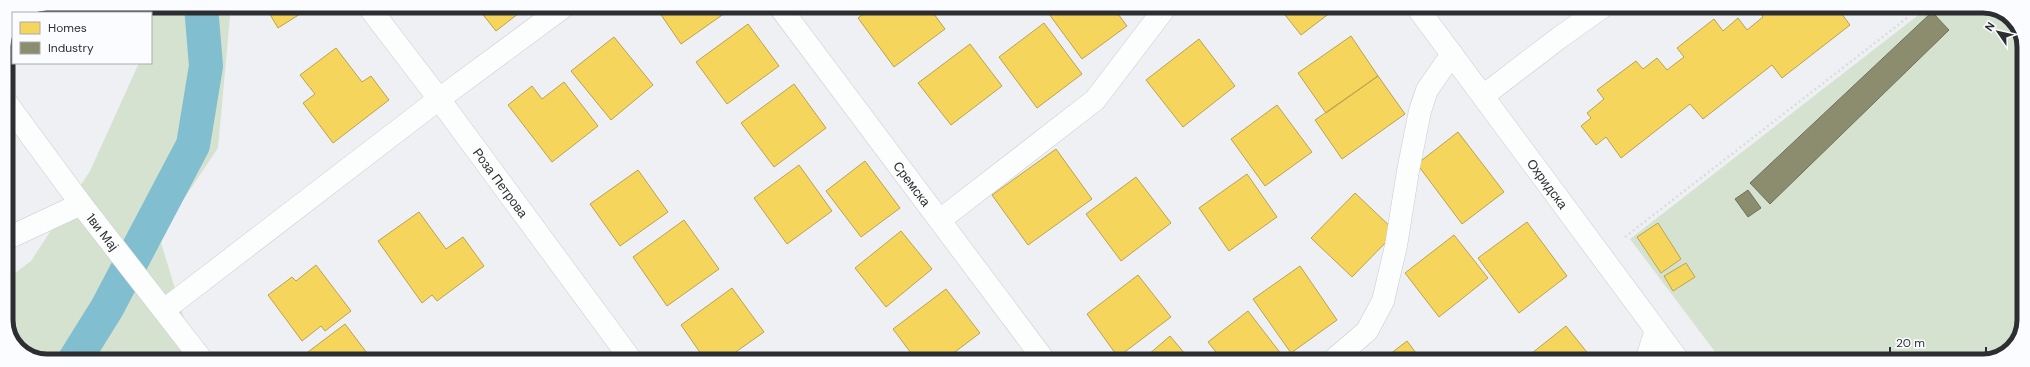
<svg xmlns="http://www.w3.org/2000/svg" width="2030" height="367" viewBox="0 0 2030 367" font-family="'DM Sans',sans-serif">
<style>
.grass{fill:#d5e2cf}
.homes{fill:#f6d55c;stroke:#baa34f}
.industry{fill:#8c8c6e;stroke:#70705c}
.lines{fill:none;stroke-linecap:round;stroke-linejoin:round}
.canal{stroke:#80bed0;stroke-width:34}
.minor-casing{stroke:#cacbce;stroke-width:23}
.path{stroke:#dbdcde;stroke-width:2.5;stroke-dasharray:2 3;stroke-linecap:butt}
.minor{stroke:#fcfdfd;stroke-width:22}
.labels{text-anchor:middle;stroke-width:4;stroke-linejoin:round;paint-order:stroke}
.street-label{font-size:13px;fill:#2d2e31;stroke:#fbfcff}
.rim{fill:none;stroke:#2d2e31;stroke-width:5}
</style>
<rect width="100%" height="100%" fill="#eef0f4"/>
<path class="grass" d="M150,6H231L218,148L159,236L197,361H42L18,349L6,325V280L31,261L90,171L139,63H151Z
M1930,6H1988L2012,18L2024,42V325L2010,351L1983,361H1722L1630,239Z"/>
<path class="homes" d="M265,6H306L308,9L278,28Z
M476,6H528L496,31Z
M655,6H735L681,44Z
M874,6H928L945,29L894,67L858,18Z
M1059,6H1112L1127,26L1082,59L1049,14Z
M1213,6H1230L1219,14Z
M1278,6H1339L1301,35Z
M1759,6H1836L1850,25L1782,78L1772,65L1703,119L1690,104L1621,158L1606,137L1596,145L1581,126L1591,118L1587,113L1604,99L1597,90L1636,61L1643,69L1657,58L1667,70L1684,57L1677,48L1714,19L1723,31L1738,18L1747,30L1763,17L1757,8Z
M1044,23L1082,74L1037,108L999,57Z
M748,24L779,66L727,104L696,62Z
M1351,36L1378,76L1326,113L1298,73Z
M614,37L653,85L611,120L571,71Z
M1199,39L1235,86L1183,127L1146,80Z
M970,44L1002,86L951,125L918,83Z
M336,48L362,82L371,76L389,100L333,143L303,103L315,94L300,75Z
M1378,76L1405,114L1342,159L1315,120Z
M564,82L598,126L552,162L508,105L532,86L542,99Z
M794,84L826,128L774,167L741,123Z
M1277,105L1312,152L1265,186L1231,139Z
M1458,132L1504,192L1462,224L1417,164Z
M1056,149L1092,199L1028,245L992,195Z
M865,161L900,208L861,237L826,191Z
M799,165L832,211L787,244L754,198Z
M638,170L668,212L620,246L590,204Z
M1247,174L1277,217L1229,251L1199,208Z
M1136,177L1171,223L1121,261L1086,214Z
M6,178L11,185L6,189Z
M1355,193L1396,232L1352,277L1311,238Z
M419,212L446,249L463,237L484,266L437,301L432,295L422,303L378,241Z
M684,220L719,269L667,306L633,257Z
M1527,222L1567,276L1519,313L1478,258Z
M1658,223L1681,259L1661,273L1637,237Z
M901,231L932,269L886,307L855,268Z
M1454,235L1488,278L1439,317L1405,273Z
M1686,263L1695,277L1673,291L1664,276Z
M316,265L351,311L325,331L321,326L302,341L268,295L292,277L296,281Z
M1300,266L1337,320L1291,353L1253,299Z
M1138,275L1171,317L1118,357L1087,314Z
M732,288L764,332L723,361H706L681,325Z
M946,289L980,333L943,361H917L893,329Z
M1248,311L1285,359L1283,361H1223L1208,342Z
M345,324L373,361H296Z
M1566,326L1594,361H1522Z
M1170,336L1191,361H1141Z
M1407,341L1422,361H1381Z"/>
<path class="industry" d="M1932,12L1949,30L1770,204L1750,183Z
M1748,190L1761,208L1748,217L1735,199Z"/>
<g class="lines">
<path class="canal" d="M74,361L107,308L193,145L206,66L201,6"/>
<defs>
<g id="minor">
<path id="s1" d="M368,6L439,99L632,361"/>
<path id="s2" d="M779,6L1045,361"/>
<path id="s3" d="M1416,6L1679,361"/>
<path d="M1483,96L1559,38L1604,6"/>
<path id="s4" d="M6,102L81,204L203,361"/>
<path d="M940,220L1095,100L1162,12L1164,6"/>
<path d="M6,239L81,204"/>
<path d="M164,310L439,99L565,6"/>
<path d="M1332,361L1367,331L1383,301L1396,246L1408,171L1420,111L1427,90L1452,54"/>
<path d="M1646,361L1656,330"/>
</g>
</defs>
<use href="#minor" class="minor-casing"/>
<path class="path" d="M1625,237L1907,18L1910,6"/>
<use href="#minor" class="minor"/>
</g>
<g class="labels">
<g class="street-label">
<text dy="5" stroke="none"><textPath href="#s1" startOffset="221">Роза Петрова</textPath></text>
<text dy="5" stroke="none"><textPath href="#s2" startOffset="222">Сремска</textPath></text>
<text dy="5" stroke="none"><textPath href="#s3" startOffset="221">Охридска</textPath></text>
<text dy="5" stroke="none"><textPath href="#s4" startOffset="162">1ви Мај</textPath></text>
</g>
</g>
<path d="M0 0H2030V367H0ZM47 13H1983A34 34 0 0 1 2017 47V320A34 34 0 0 1 1983 354H47A34 34 0 0 1 13 320V47A34 34 0 0 1 47 13Z" fill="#fbfcff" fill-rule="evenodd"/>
<path class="rim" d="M47 13H1983A34 34 0 0 1 2017 47V320A34 34 0 0 1 1983 354H47A34 34 0 0 1 13 320V47A34 34 0 0 1 47 13Z"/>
<rect x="12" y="12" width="140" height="52" fill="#fbfcff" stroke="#a9aaad"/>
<rect x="20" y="22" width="20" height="12" fill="#f6d55c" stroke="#a9aaad"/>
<text x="48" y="32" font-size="12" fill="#2d2e31">Homes</text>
<rect x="20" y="42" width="20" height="12" fill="#8c8c6e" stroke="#a9aaad"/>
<text x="48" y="52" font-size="12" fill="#2d2e31">Industry</text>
<g transform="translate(1998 32) rotate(304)" stroke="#fbfcff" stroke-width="3" paint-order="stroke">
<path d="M0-3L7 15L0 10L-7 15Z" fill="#2d2e31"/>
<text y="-6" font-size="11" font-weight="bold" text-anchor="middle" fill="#2d2e31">N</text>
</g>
<path d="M1890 347v6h96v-6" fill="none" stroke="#2d2e31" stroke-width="2"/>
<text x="1896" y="347" font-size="12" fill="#2d2e31" stroke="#fbfcff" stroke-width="3" paint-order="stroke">20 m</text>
</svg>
